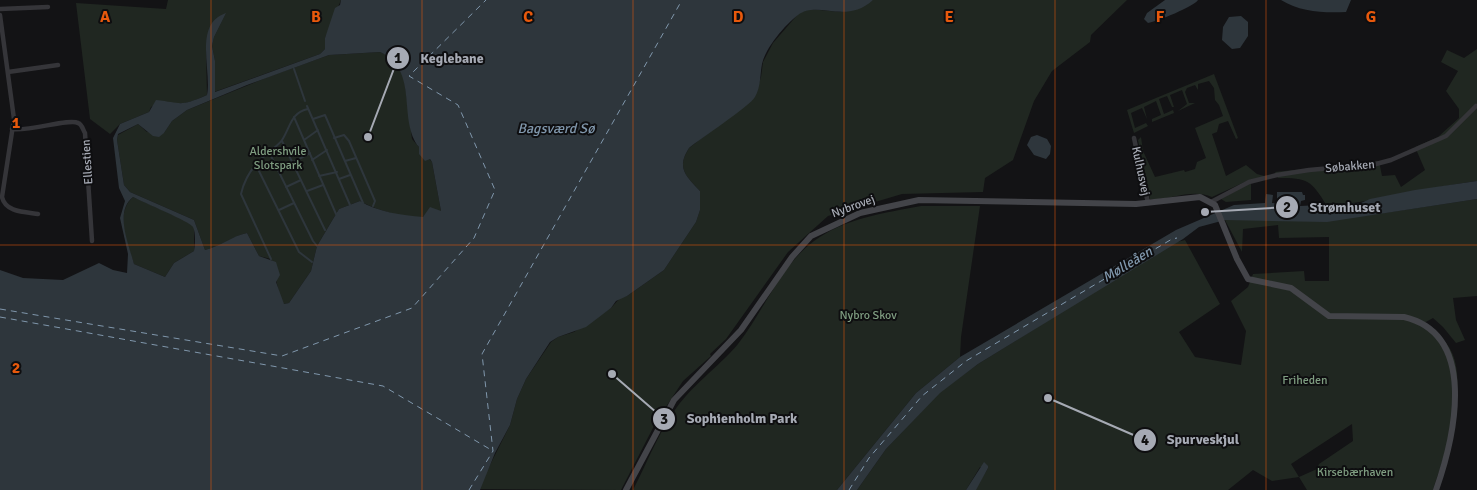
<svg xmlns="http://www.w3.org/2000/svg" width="1477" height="490" viewBox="0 0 1477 490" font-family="Signika,sans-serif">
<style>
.green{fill:#202721;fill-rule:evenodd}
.water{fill:#2e363c;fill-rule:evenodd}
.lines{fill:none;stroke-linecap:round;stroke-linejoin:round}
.stream{stroke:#2e363c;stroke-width:2}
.ferry{stroke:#8097ac;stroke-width:1;stroke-dasharray:6 5;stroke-linecap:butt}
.street{stroke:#353539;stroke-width:4.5}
.secondary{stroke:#434449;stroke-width:6}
.grid{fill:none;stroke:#e8590c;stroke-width:1;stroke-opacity:0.55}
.labels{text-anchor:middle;stroke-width:4;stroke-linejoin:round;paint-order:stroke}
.park-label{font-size:12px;fill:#7f9d81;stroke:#0e0e10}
.street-label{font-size:12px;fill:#a6aab4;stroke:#0e0e10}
.water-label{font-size:14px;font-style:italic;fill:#8097ac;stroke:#0e0e10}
.grid-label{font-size:16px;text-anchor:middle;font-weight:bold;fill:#e8590c;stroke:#0e0e10;stroke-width:4;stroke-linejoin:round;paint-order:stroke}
.leader{fill:none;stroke:#a6aab4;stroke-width:2}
.callout-dot{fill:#a6aab4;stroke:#0e0e10;stroke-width:2}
.mark-label{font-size:15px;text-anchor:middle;font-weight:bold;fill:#111}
.callout-label{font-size:14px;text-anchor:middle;font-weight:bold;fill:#a6aab4;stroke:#0e0e10;stroke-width:4;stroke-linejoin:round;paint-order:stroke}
</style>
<rect width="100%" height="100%" fill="#131315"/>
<path class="green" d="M168,0H341L325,38V49L320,54L214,92L215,61L212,46L214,37L226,13L206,52L207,95C191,102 180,107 163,101L151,107L149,112L120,124L110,134L90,119L76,3L166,9Z
M873,0H1127L1091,35L1090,42L1052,71L1034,101L1013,160L985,178L983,192L902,194L828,216L788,252L726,339L710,354L711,356L683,381L656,422L621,490L478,489L510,425L517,399L526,379L551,342L558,337L574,332L611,308L621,297L627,296L664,270L696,222L700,210V191C686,176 676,168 689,148L754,98L761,77L763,62L773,43L799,13L810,9L840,12Z
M1477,49V181C1427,187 1377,202 1327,206C1311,180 1308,178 1278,178L1275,172L1379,161L1382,176L1395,175L1401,187L1425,170L1415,147L1438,137L1459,118V109L1446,91L1458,71L1441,62L1447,50L1464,58Z
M380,52L391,57L404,77L412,139L432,162L441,211C435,213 427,216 422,217C408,220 371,208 360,201L339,209L317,246L311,271L289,303L284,304L281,301L271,259L259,256L247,233C233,236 221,246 205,250L194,220L130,192L124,185L117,140L118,135L138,124L147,132L164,133L172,121L187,110L268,77L329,55Z
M1214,74L1238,138L1236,139L1228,121L1219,124L1217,132L1212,134L1226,176L1246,165L1257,174L1268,177L1247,181L1212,197C1192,188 1171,200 1150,199L1138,140L1141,137L1143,151L1155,177L1184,170L1185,172L1195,169L1197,162L1206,158L1195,128L1223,116L1219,105L1215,100L1214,88L1209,81L1198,84V90L1195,85L1187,88L1185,92L1189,103H1195L1178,111L1187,104L1182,90L1170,95L1174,107H1172L1167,96L1159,99L1164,114L1173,110L1174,113L1152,122V119L1161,115L1156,101L1144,107L1147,119L1142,108L1131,113L1135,128L1146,123L1148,126L1134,133L1127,110Z
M1248,184H1251V200L1226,202L1221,199Z
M133,197L189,222L194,227V251L174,263L165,277L134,264C128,244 114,214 133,197Z
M1477,199V296L1453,298L1456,320L1465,340L1456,343L1443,327L1433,318L1424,323C1433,330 1443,337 1449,347C1471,383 1445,453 1433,490H1307L1299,477L1272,481L1253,470L1228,490H975L988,468L980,467L966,490H857L886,449L940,392L978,364L1173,243L1185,240L1220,304L1179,332L1195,357L1241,365L1246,331L1231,301L1248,287L1253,274L1304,271L1305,281H1329V237L1279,238L1278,225L1243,229L1242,252L1225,220L1364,216ZM1352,424L1353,441L1319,464L1317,469L1299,477L1291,464Z
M921,206H980L961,337L960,357L916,393L837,490H633C646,465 657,436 673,413C690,386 718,368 738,344C764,311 780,266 814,241C845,218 885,213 921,206Z"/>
<path class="water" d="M341,0H873C846,25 818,0 798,15C785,25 766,47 762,64C760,74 761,87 755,97C750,106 700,139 689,148C676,168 686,176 700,191V210L696,222L664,270L627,296L616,301L611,308L586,327L558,337L550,342L526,379L517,399L510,425L495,453L480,490H0V270L23,278L63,280L99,263L113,270L127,273L128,254L120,218L125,201L119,188L113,138L120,124L149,112L156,100C183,103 179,107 207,95C212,71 193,24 226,13L214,37L212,46L215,61V92L320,54L325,49V38L335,8L340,5ZM380,52C420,70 397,120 419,147V154L425,161L430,159L432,162L441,211L430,207L423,217C402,215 377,212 360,201L339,209L317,246L311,271L289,303L284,304L276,282L280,275L276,262L259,256L247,233C232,236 221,246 205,250L194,220L130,192L124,185L117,140L118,134L138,124L153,136L159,137L164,133L172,121L187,110L247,85L329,55ZM133,197C142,202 191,222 193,227C196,233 195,245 194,251L174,263L165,277L134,264C129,244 114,212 133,197Z
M1165,0H1198C1193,7 1158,21 1148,23L1144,19L1147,13Z
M1281,0H1351L1346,12C1323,13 1300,12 1281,0Z
M1241,16L1248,22V36L1240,48L1232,49L1222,40L1223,27L1229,17Z
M1037,135L1047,139L1051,146L1050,154L1046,159L1034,155L1027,145L1031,137Z
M1477,181V199L1327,222L1225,220L1199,227L1183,239L978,364L940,393L886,449L857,490H837L916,393L960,357L1176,230L1234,205L1265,203L1266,194L1273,195L1272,203L1288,204V202L1277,201V192H1302L1303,195H1305V200L1301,201L1300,206L1361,203L1370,199L1415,190Z
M984,462L988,466V468L976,490H966Z"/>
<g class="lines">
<path class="stream" d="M294,69L305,101
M307,106L350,205
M294,117L336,214
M313,119L325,115L363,203
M334,138L344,135L349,141L375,201L373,206
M304,140L318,130
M282,141L325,230
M269,152L313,241L317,246
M312,160L327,150
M345,161L356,158
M255,163L299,252L312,262
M279,170L310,153
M319,176L337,172
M339,179L350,175
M286,187L301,180
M307,191L323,185
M279,210L294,203
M271,259L241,194C245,176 254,164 268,153C272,149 279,145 282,140C290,128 291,112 308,109"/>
<path class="ferry" d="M0,309L282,356L412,308L474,238L495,190L458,105L409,76L486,0
M0,317L383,386L493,451
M469,490L493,451L482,354L682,0
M849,490L869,458L922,396L966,361L1172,239L1177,238"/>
<path class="street" d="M0,9L48,7
M0,15L14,119L2,197C5,212 24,212 38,214
M8,72L58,65
M12,129C28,132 70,118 78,123C82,124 83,130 85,133L92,241
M1134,138L1148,203
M1211,202L1249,182L1277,175L1309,170L1376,164L1391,160L1446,136L1476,106"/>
<path class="secondary" d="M626,490L674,400L741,330L792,257L811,236L860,213L919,200L1136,204L1200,197L1215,205L1237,259L1248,279L1291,288L1329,316L1404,317C1477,334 1456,433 1436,490"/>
</g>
<path class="grid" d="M211,0V490M422,0V490M633,0V490M844,0V490M1055,0V490M1266,0V490M0,245H1477"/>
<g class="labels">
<g class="park-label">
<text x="278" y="155">Aldershvile<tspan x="278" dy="14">Slotspark</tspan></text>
<text x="868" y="319">Nybro Skov</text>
<text x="1305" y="384">Friheden</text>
<text x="1355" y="476">Kirsebærhaven</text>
</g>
<g class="street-label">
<text transform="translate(87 162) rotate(-94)" y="4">Ellestien</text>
<text transform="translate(1350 166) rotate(-5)" y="4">Søbakken</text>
<text transform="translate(1141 171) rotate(78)" y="4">Kulhusvej</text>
<text transform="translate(853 206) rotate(-20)" y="4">Nybrovej</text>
</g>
<g class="water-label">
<text x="556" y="133">Bagsværd Sø</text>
<text transform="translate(1127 264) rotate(-31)" y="5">Mølleåen</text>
</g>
</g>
<g class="grid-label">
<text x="105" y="22">A</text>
<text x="316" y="22">B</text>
<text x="528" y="22">C</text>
<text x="738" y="22">D</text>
<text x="949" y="22">E</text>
<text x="1160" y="22">F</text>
<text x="1371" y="22">G</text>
<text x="16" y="128">1</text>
<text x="16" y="373">2</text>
</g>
<path class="leader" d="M368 137L398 58M1205 212L1287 207M612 374L664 419M1048 398L1145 440"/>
<g class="callout-dot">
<circle cx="368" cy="137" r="5"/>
<circle cx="1205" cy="212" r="5"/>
<circle cx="612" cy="374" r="5"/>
<circle cx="1048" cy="398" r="5"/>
<circle cx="398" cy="58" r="12"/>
<circle cx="1287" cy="207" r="12"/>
<circle cx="664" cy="419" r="12"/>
<circle cx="1145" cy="440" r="12"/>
</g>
<g class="mark-label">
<text x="398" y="63">1</text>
<text x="1287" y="212">2</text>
<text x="664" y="424">3</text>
<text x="1145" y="445">4</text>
</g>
<g class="callout-label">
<text x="452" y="63">Keglebane</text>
<text x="1345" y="212">Strømhuset</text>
<text x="742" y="423">Sophienholm Park</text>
<text x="1203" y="444">Spurveskjul</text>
</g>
</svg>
